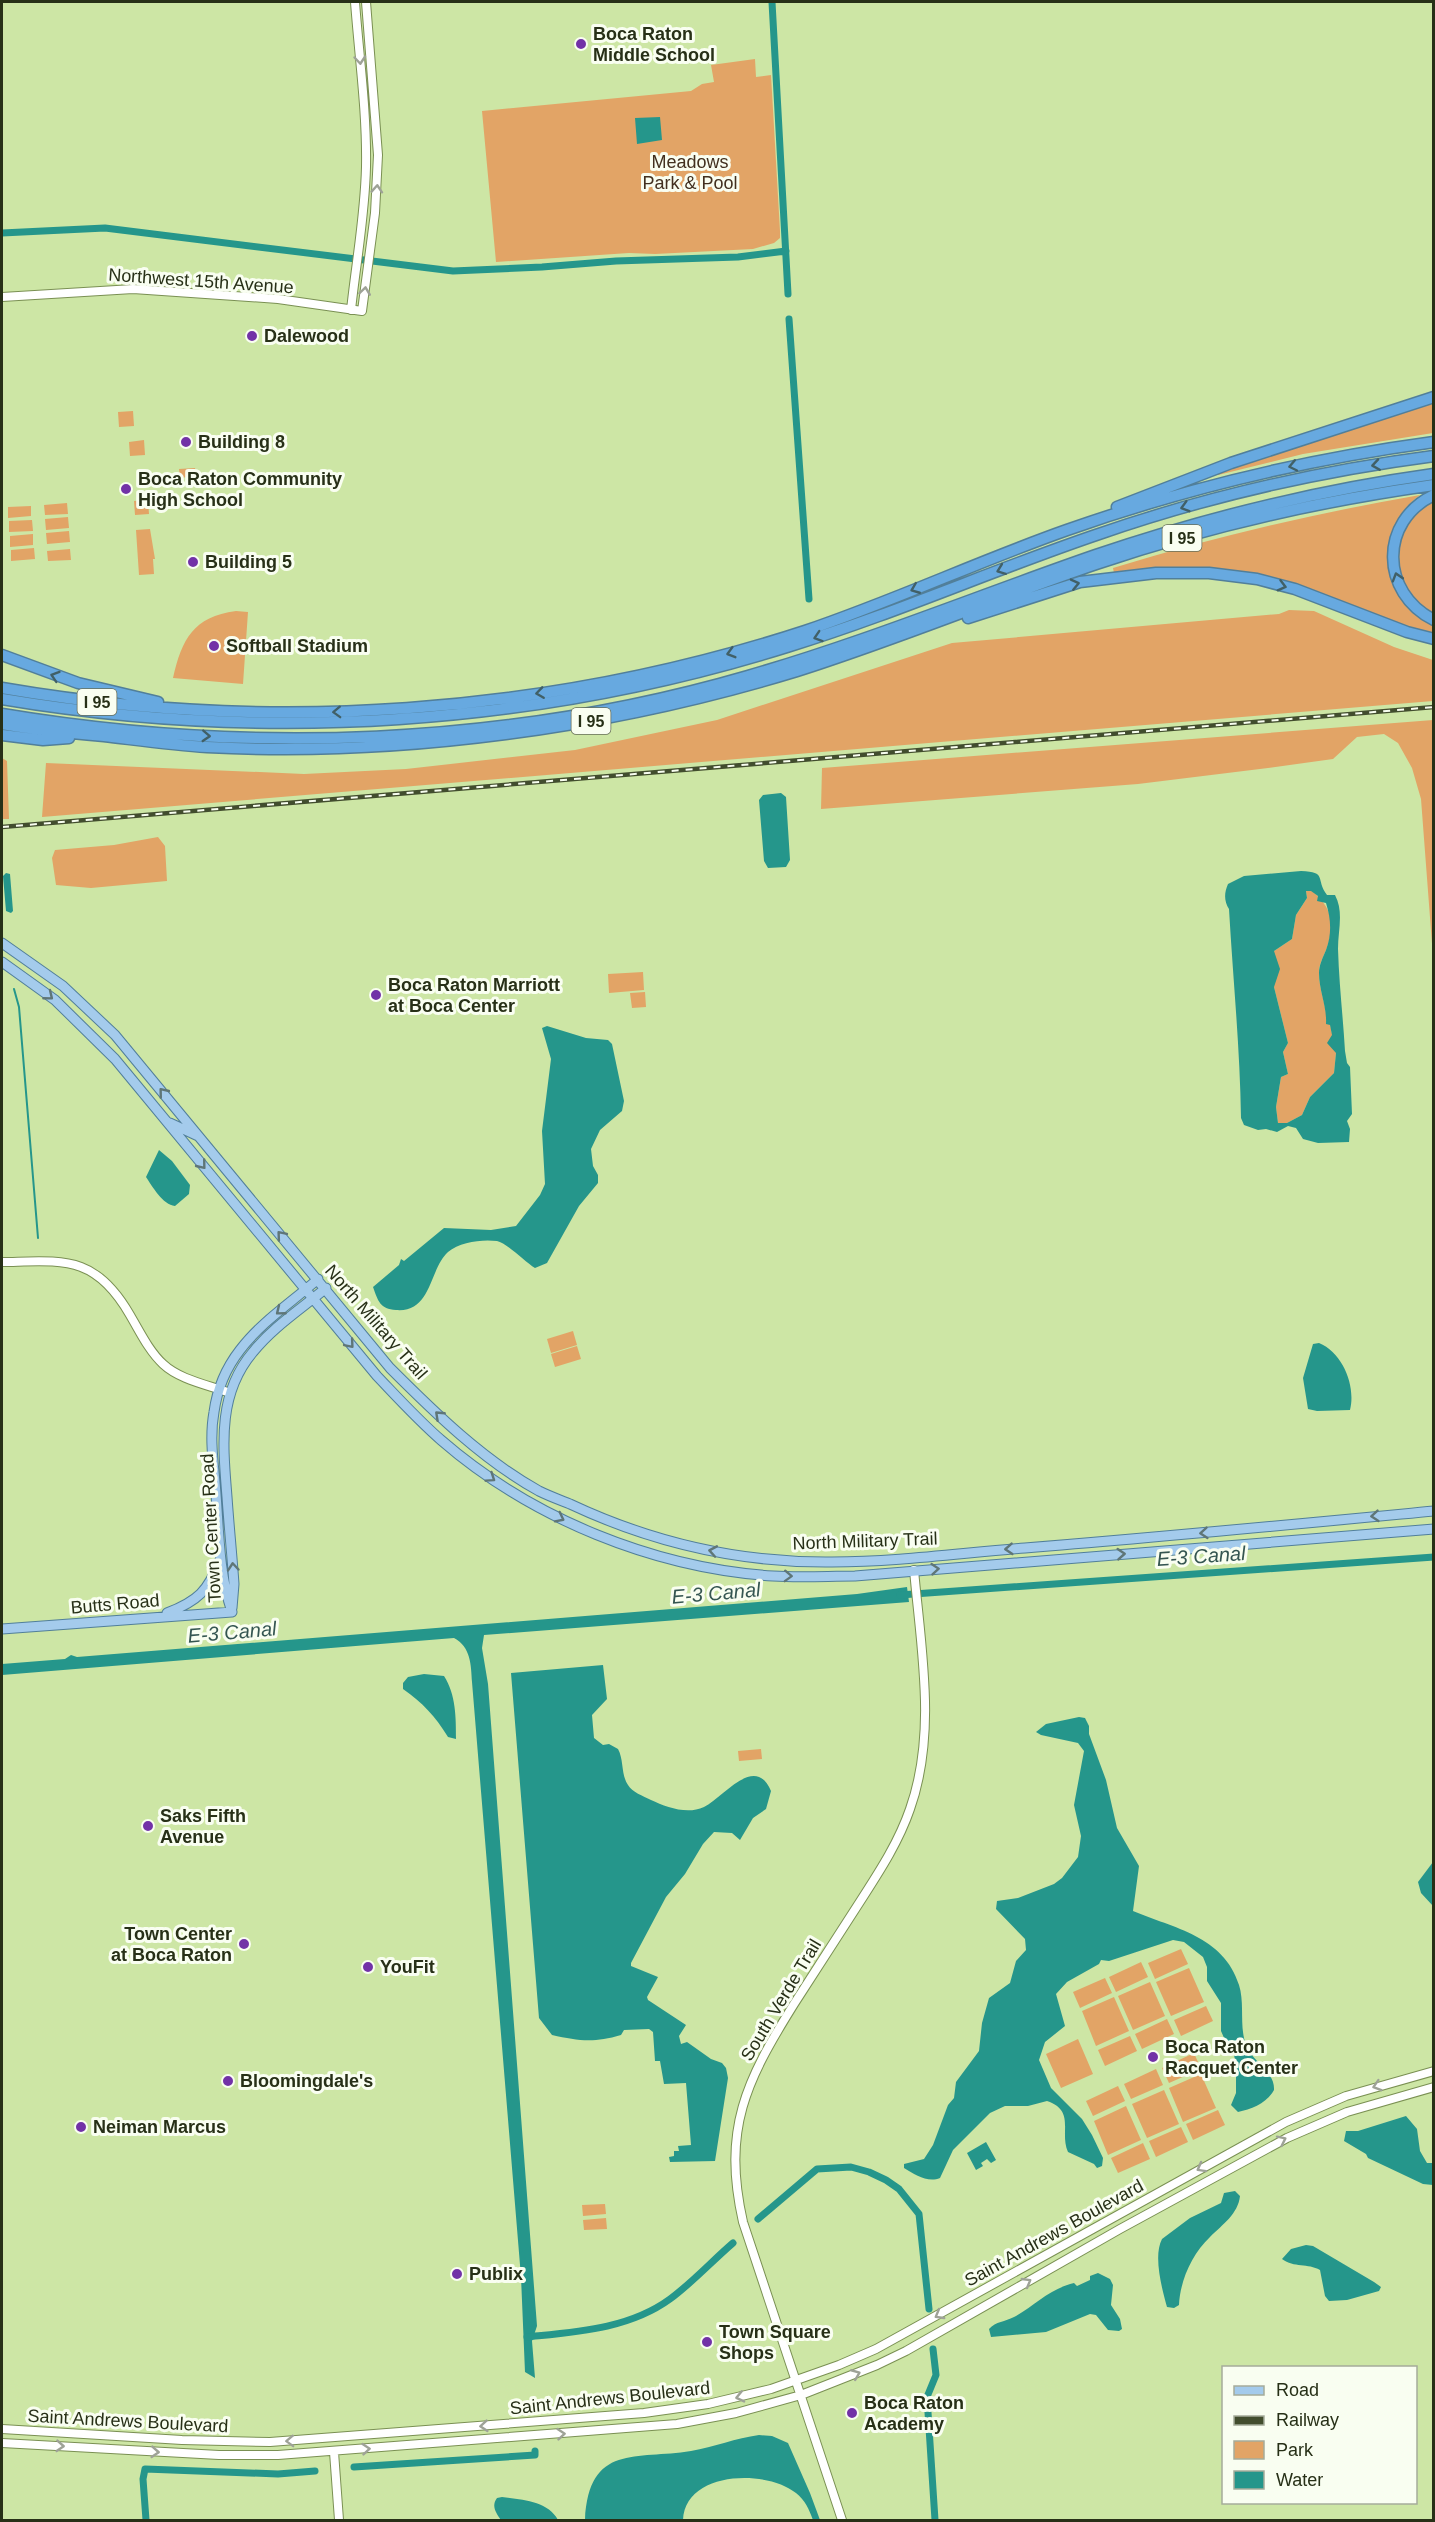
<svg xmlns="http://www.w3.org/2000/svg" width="1435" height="2522" viewBox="0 0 1435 2522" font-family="Arial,sans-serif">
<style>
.green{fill:#e2a466}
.water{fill:#25968b;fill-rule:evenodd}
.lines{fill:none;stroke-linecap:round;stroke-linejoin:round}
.stream{stroke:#25968b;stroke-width:2}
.canal{stroke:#25968b;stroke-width:7}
.minor-casing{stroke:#7a9053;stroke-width:10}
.major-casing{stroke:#517f9a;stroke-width:11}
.highway-casing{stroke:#517f9a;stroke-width:13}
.minor{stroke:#fff;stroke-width:8}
.major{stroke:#a4cbec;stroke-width:9}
.highway{stroke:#67a9e0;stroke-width:10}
.rail-casing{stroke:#424d2e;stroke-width:4.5}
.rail{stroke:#f9fef1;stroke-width:2;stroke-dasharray:7;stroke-linecap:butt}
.oneway{stroke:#9ea297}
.oneway2{stroke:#416067}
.oneway3{stroke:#5f7677}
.poi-dot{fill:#7232a7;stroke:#f9fef1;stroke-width:2}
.labels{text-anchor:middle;stroke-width:6;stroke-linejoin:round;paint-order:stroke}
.shield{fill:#f9fef1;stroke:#666e58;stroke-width:1.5}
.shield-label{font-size:16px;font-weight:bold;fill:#273017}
.poi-label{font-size:18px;font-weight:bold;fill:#273017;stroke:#f9fef1;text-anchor:start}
.park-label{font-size:18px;fill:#42301f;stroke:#f9fef1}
.street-label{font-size:18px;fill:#273017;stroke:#f9fef1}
.water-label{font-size:20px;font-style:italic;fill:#355651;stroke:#f9fef1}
</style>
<rect width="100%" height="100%" fill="#cde6a5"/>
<path class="green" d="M755,59L756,77L771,75L780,231V238L774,243L753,249L655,254L629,253L496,262L482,111L691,91L702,84L714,82L711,65Z
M1433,403V433L1303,454L1218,475L1216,470Z
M133,411L134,426L119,427L118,412Z
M144,440L145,455L130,456L129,442Z
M195,468L196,476L180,478L179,469Z
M1420,495C1394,514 1392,539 1390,569L1433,624V635L1408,628L1306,588L1191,568L1114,573L1113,568C1214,537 1316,513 1420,495Z
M148,500L149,514L135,515L134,501Z
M1433,501V616C1387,586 1385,530 1433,501Z
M67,503L68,514L45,515L44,505Z
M31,506V516L8,518V507Z
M68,517L69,528L46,530L45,519Z
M32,520L33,531L9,532V521Z
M150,529L155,559H153L154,574L139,575L136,530Z
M69,531L70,542L47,544L46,533Z
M33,534V545L10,547V536Z
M34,548L35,559L11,561V550Z
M70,549L71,560L48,561L47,551Z
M1289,610L1314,611L1394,647L1433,660V701L42,817L46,763L304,774L406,769L575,750L717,720L952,643L1279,614Z
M236,611L248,612L243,684L173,678C182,639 193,617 236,611Z
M1433,720V957L1421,799L1412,768L1398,743L1384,734L1357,737L1333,759L1268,768L1138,784L821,809L822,768Z
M2,758L7,761L9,819H2Z
M158,837L165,846L167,881L91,888L56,885L52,858L55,850L114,845Z
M1311,890C1332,907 1336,924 1326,950C1323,957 1319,965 1319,972C1319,991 1327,1006 1327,1024H1330L1336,1053L1334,1073L1310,1097L1302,1115L1287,1123H1278L1276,1107L1281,1077L1288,1074L1283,1052L1288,1043L1274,987V951L1292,939L1296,915L1307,898L1306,891Z
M643,972L644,990L609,993L608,974Z
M645,992L646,1007L632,1008L630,993Z
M573,1331L577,1345L551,1353L547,1339Z
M577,1346L581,1359L555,1367L551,1354Z
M761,1749L762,1759L739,1761L738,1751Z
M1181,1949L1188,1964L1155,1979L1148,1963Z
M1141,1962L1148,1977L1116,1992L1109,1977Z
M1189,1968L1204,2002L1171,2016L1156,1982Z
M1105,1978L1112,1993L1080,2008L1073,1992Z
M1150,1982L1165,2016L1133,2030L1118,1996Z
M1114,1997L1129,2031L1096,2046L1082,2011Z
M1206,2006L1213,2021L1181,2036L1174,2020Z
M1167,2019L1174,2034L1142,2049L1135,2034Z
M1130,2036L1137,2051L1105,2066L1098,2050Z
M1078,2039L1093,2074L1061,2088L1046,2054Z
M1194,2053L1201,2069L1169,2083L1162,2068Z
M1156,2069L1163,2085L1131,2099L1124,2084Z
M1201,2074L1216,2108L1183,2122L1169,2088Z
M1118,2086L1125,2101L1093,2116L1086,2101Z
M1164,2090L1179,2124L1147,2138L1132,2104Z
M1126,2106L1141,2140L1108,2155L1094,2121Z
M1218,2110L1225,2125L1193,2140L1186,2124Z
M1181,2127L1188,2142L1156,2157L1149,2141Z
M1143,2143L1150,2159L1118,2173L1111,2158Z
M605,2204L606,2214L583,2216L582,2205Z
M606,2218L607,2229L584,2230L583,2220Z"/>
<path class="water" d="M660,117L662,140L637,144L635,118Z
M781,793L786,797L790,860L786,867L768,868L764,861L759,800L763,795Z
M1301,871C1328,872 1315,879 1327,895H1335C1344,912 1338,930 1338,949C1339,983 1343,1017 1345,1051L1347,1063L1350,1067L1352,1114L1347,1121L1350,1129L1349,1142L1318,1143L1303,1139L1296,1128L1288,1126L1277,1132L1266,1129L1258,1130L1244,1125L1241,1118C1240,1048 1233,979 1229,909C1224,901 1224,893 1228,884L1244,876ZM1306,891H1311L1318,896L1317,901L1326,903C1331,919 1332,934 1326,950C1323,957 1319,965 1319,973C1319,991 1327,1006 1326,1024L1330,1025L1332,1035L1327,1043L1336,1053L1334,1073L1310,1097L1302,1115L1287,1123H1278L1276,1107L1281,1077L1288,1074L1283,1052L1288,1043L1274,987L1280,969L1274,951L1292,939L1296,915L1307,898Z
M6,873L10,874L13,911L11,913L6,911L3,876Z
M547,1026L586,1038L608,1040L612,1044L624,1101L622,1111L600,1130L591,1149L593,1166L598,1175V1183L579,1206L547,1263L535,1268C525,1262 507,1243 497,1241C482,1239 460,1242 448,1252C429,1269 432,1313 396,1310C380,1309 378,1301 373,1287L399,1265L401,1259L404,1261L444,1228L491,1230L516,1226L540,1195L545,1184L542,1131L551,1059L542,1028Z
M159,1150L172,1161L190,1185L189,1194L175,1206C163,1205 152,1186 146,1177Z
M1319,1343C1343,1353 1356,1386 1350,1410L1317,1411L1308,1409L1303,1378L1313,1344Z
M907,1587L909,1602L484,1635L482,1648L488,1684L537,2326L532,2341L535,2378L525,2372L521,2277L472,1682C471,1665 471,1647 454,1638L2,1675V1664L65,1659L71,1655L77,1657L857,1594Z
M603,1665L607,1699L592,1715L594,1738L603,1745L609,1744L618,1749C624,1760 621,1775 628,1785C632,1792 643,1796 651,1800C666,1807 687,1815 704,1807C723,1798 755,1753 771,1791L766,1809L753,1818L740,1840L732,1833L714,1832L703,1844L685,1874L666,1897L631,1963V1966L658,1977L647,1997L648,2000L686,2025L679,2036L681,2044L687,2042L711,2059L722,2063L726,2068L728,2078L715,2161L670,2162L669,2157L674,2156V2151H679L678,2146L691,2145L686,2083L664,2084L660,2061H655L653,2032L649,2029L624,2030L621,2035C594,2043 579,2041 552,2035L539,2018L511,1673Z
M424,1674L444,1676C456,1695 456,1717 456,1739L448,1737C435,1716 423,1703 403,1689V1683L408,1677Z
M1079,1717L1085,1718L1089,1726V1734L1106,1780L1117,1828L1139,1866L1133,1911C1173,1928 1224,1936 1239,1985C1245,2004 1239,2026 1246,2045C1252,2062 1275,2071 1274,2090C1267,2103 1252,2109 1238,2112L1231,2105L1236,2093V2067L1233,2048L1225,2040L1221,2031V2003L1207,1981V1967L1203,1957L1184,1942L1173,1940L1109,1961L1101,1960L1099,1964L1067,1982L1056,1994L1065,2026L1045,2042L1039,2060L1051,2088L1082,2119L1092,2135L1103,2158L1102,2166L1097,2168L1094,2164L1068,2152C1059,2132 1076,2111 1047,2101L1028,2106H1005L990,2113L953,2150L940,2178C928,2183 915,2175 904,2168V2164L924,2159L933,2145L948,2105L954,2098L956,2082L979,2051L982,2023L989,1998L1010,1983L1016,1961L1026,1950L1025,1939L996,1909L997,1901L1018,1898L1054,1884L1062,1878L1078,1857L1081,1836L1074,1805L1084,1751L1078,1743L1041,1735L1036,1732L1046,1724Z
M1433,1862V1906L1421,1893L1418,1882Z
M1406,2116L1417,2129L1420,2151L1427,2163H1433V2185L1423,2184L1368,2158L1366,2154L1344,2141L1346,2131H1358Z
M986,2142L996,2160L991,2163L987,2159L981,2163L983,2166L976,2170L967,2153Z
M1235,2191L1240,2196C1238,2214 1223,2224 1210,2237C1192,2254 1180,2281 1179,2305L1174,2308L1167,2307C1162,2289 1153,2256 1162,2239L1190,2218L1221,2203L1224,2193Z
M1306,2245L1313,2246L1374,2282L1381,2287L1379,2291L1347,2300L1329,2301L1325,2296L1320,2270C1308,2263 1294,2268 1282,2259L1291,2249Z
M1098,2273L1110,2279L1113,2285L1111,2305L1120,2319L1122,2329L1119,2331L1108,2330L1096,2315L1090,2314L1046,2332L991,2337L989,2329C996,2321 1005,2322 1014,2317C1036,2305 1049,2289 1074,2283L1077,2286L1090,2280V2276Z
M759,2435L772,2436L788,2443L810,2493L820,2520H813C809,2509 805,2500 796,2493C766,2469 685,2471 683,2520H585C589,2443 636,2460 691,2451C714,2447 736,2438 759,2435Z
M502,2497C522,2500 548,2501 558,2520H501C496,2513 491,2506 497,2498Z"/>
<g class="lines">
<path class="stream" d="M14,989L19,1007L38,1238"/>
<path class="canal" d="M772,2L788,294
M2,233L105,228L453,271L542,267L616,261L738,257L786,251
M789,319L809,599
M900,1595L1434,1557
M758,2219L817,2169L851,2167L869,2172L886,2180L899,2189L919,2214L929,2309
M527,2337C576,2332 629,2329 670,2299C692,2283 712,2261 733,2243
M933,2349L936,2375L927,2397L935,2520
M354,2467L535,2455V2451
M146,2520L143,2479L145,2469L278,2474L315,2471"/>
<defs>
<path id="minor" d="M2,297L133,289L278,299L362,311L375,213L378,155L366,2
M351,310C356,263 365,215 366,167C367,112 359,56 355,2
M2,1262C63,1261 95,1254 130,1315C140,1332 149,1351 163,1364C180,1380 209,1385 230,1393
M2,2429L182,2440L270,2442L644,2413L708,2404L771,2389L839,2365L876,2349L1286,2122L1346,2096L1434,2071
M2,2443L219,2455H278L677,2424L736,2413L801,2395L877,2365L906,2351L1120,2229L1287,2138L1347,2112L1434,2087
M334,2452L339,2520
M842,2520L743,2222C722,2129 746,2081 794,2004C817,1968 840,1933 863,1897C881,1869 899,1841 910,1809C937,1733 921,1649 914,1570"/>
<path id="major" d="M2,943L63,986L115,1035L390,1368C435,1413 483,1460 539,1491C549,1496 560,1500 570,1504C653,1543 741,1563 832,1562C897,1562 961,1553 1025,1548C1162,1537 1297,1524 1434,1511
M2,962L55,1000L115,1059L377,1376C398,1398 418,1420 441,1440C532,1519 654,1568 773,1576C801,1578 828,1576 855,1576L1434,1529
M170,1123L198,1136
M232,1608L234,1584C232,1555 229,1526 227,1497C223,1446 217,1394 253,1352C273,1327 301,1309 326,1288
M232,1612C219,1574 219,1534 216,1494C214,1467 209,1439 214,1412C217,1390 226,1368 240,1350C261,1322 292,1302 318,1279
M167,1613C198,1601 208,1591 220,1560
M2,1629L232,1612"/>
<path id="highway" d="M1434,495C1379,521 1380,593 1434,620
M1117,507L1231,463L1434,397
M968,618L1080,582L1156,573H1209L1257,579L1295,589L1407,632L1434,639
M2,655L78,683L158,702
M2,688C268,734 548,715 805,631C894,601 979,561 1067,530C1186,488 1308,459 1434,442
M2,699C264,743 536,726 790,646C894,614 993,570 1096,535C1205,497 1319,471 1434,456
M2,714C248,755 507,746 748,676C866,642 980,595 1096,555C1205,518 1319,490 1434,474
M2,724C36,730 70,733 104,736C138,740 173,745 207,747C403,757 610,728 797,671C898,639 996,598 1096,564C1206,527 1319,501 1434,485
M2,735L43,740L69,738"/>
</defs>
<use href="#minor" class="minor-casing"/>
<use href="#major" class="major-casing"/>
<use href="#highway" class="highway-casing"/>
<use href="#minor" class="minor"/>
<use href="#major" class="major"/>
<use href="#highway" class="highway"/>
<defs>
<path id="rail" d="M2,827L1434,707"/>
</defs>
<use href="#rail" class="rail-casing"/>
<use href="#rail" class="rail"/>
</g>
<defs><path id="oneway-chevron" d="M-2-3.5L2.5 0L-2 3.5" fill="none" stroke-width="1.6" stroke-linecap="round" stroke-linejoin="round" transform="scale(1.5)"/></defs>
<g class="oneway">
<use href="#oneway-chevron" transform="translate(360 60) rotate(85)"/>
<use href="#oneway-chevron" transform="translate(377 189) rotate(-86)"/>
<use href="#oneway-chevron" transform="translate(365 291) rotate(-82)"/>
<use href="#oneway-chevron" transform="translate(1377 2086) rotate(163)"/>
<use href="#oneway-chevron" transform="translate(1282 2140) rotate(-26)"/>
<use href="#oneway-chevron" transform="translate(1201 2168) rotate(151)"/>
<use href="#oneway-chevron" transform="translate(1027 2282) rotate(-30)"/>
<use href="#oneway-chevron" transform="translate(939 2315) rotate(150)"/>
<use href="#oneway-chevron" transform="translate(856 2374) rotate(-22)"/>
<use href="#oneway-chevron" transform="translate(740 2397) rotate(167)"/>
<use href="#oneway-chevron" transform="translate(484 2426) rotate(175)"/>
<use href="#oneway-chevron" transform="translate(561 2434) rotate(-5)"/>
<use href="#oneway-chevron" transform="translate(290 2441) rotate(178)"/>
<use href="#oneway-chevron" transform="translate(60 2446) rotate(4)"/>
<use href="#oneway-chevron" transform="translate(366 2449) rotate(-5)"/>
<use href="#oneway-chevron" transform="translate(155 2452) rotate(4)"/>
</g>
<g class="oneway2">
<use href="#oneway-chevron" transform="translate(1376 465) rotate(171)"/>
<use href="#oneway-chevron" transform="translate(1293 466) rotate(168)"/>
<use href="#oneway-chevron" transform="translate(1185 507) rotate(164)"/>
<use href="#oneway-chevron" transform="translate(1001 570) rotate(159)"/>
<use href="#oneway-chevron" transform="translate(1397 577) rotate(-107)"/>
<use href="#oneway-chevron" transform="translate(1075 584) rotate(-13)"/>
<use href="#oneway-chevron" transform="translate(1282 586) rotate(15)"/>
<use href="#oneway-chevron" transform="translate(915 589) rotate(158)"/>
<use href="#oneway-chevron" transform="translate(818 637) rotate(162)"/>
<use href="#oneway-chevron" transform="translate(731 653) rotate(164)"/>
<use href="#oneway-chevron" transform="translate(55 676) rotate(-162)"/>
<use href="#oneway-chevron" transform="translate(540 693) rotate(172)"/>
<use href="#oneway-chevron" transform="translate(337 712) rotate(178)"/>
<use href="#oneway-chevron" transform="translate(206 736) rotate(3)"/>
</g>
<g class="oneway3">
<use href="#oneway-chevron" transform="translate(49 996) rotate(39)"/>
<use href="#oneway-chevron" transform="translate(163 1092) rotate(-129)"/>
<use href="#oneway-chevron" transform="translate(202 1165) rotate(51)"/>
<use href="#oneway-chevron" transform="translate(281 1235) rotate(-130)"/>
<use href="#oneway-chevron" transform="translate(280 1311) rotate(141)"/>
<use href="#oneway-chevron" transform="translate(350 1344) rotate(50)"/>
<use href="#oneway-chevron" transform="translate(439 1415) rotate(-137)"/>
<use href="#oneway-chevron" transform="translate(491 1478) rotate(34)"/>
<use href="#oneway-chevron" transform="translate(1375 1516) rotate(175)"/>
<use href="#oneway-chevron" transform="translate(560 1518) rotate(27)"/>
<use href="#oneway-chevron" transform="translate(1204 1533) rotate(175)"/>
<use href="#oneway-chevron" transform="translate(1009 1549) rotate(176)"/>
<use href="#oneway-chevron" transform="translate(713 1551) rotate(-170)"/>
<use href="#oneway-chevron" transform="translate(1121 1554) rotate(-4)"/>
<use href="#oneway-chevron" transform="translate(233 1567) rotate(-95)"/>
<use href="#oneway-chevron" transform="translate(935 1569) rotate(-5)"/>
<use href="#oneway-chevron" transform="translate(788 1576) rotate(2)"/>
</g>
<g class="poi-dot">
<circle cx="581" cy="44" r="6"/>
<circle cx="252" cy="336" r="6"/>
<circle cx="186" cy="442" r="6"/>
<circle cx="126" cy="489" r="6"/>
<circle cx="193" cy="562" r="6"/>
<circle cx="214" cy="646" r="6"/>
<circle cx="376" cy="995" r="6"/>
<circle cx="148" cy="1826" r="6"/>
<circle cx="244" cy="1944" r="6"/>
<circle cx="368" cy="1967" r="6"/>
<circle cx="1153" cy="2057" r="6"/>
<circle cx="228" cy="2081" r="6"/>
<circle cx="81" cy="2127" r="6"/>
<circle cx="457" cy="2274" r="6"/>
<circle cx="707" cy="2342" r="6"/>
<circle cx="852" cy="2413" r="6"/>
</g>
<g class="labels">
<g class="shield">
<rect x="1162.5" y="525" width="39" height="26" rx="4.5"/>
<rect x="77.5" y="689" width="39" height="26" rx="4.5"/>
<rect x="571.5" y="708" width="39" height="26" rx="4.5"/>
</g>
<g class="shield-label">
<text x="1182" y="544">I 95</text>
<text x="97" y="708">I 95</text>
<text x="591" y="727">I 95</text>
</g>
<g class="poi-label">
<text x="593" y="40">Boca Raton<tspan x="593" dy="21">Middle School</tspan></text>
<text x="264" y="342">Dalewood</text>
<text x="198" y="448">Building 8</text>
<text x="138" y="485">Boca Raton Community<tspan x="138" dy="21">High School</tspan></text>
<text x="205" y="568">Building 5</text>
<text x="226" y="652">Softball Stadium</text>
<text x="388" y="991">Boca Raton Marriott<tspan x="388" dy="21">at Boca Center</tspan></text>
<text x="160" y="1822">Saks Fifth<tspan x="160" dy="21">Avenue</tspan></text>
<text x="232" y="1940" text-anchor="end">Town Center<tspan x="232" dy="21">at Boca Raton</tspan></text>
<text x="380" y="1973">YouFit</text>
<text x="1165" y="2053">Boca Raton<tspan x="1165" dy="21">Racquet Center</tspan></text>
<text x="240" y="2087">Bloomingdale's</text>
<text x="93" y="2133">Neiman Marcus</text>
<text x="469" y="2280">Publix</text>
<text x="719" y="2338">Town Square<tspan x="719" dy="21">Shops</tspan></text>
<text x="864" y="2409">Boca Raton<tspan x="864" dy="21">Academy</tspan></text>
</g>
<g class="park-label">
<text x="690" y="168">Meadows<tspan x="690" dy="21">Park &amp; Pool</tspan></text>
</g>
<g class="street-label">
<text transform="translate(201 281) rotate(4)" y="6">Northwest 15th Avenue</text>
<text transform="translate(376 1322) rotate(49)" y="6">North Military Trail</text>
<text transform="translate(211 1528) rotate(-93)" y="6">Town Center Road</text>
<text transform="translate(865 1541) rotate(-2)" y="6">North Military Trail</text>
<text transform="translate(115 1604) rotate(-5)" y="6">Butts Road</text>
<text transform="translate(781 2000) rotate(-59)" y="6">South Verde Trail</text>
<text transform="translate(1054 2233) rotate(-29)" y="6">Saint Andrews Boulevard</text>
<text transform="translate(610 2398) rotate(-6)" y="6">Saint Andrews Boulevard</text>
<text transform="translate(128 2421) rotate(3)" y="6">Saint Andrews Boulevard</text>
</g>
<g class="water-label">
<text transform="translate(1201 1556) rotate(-4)" y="7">E-3 Canal</text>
<text transform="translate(716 1593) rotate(-5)" y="7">E-3 Canal</text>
<text transform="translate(232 1632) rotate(-5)" y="7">E-3 Canal</text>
</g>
</g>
<rect width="1435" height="2522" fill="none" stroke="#273017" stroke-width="6"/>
<rect x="1222" y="2366" width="195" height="138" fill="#f9fef1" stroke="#a5ac9a" stroke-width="1.5"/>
<rect x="1234" y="2386" width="30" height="9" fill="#a4cbec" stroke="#a5ac9a" stroke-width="1.5"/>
<text x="1276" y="2396" font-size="18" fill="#273017">Road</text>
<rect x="1234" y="2416" width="30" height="9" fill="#424d2e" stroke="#a5ac9a" stroke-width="1.5"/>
<text x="1276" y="2426" font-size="18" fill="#273017">Railway</text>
<rect x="1234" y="2441" width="30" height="18" fill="#e2a466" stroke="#a5ac9a" stroke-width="1.5"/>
<text x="1276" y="2456" font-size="18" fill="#273017">Park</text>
<rect x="1234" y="2471" width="30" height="18" fill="#25968b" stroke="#a5ac9a" stroke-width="1.5"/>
<text x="1276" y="2486" font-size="18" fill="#273017">Water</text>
</svg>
